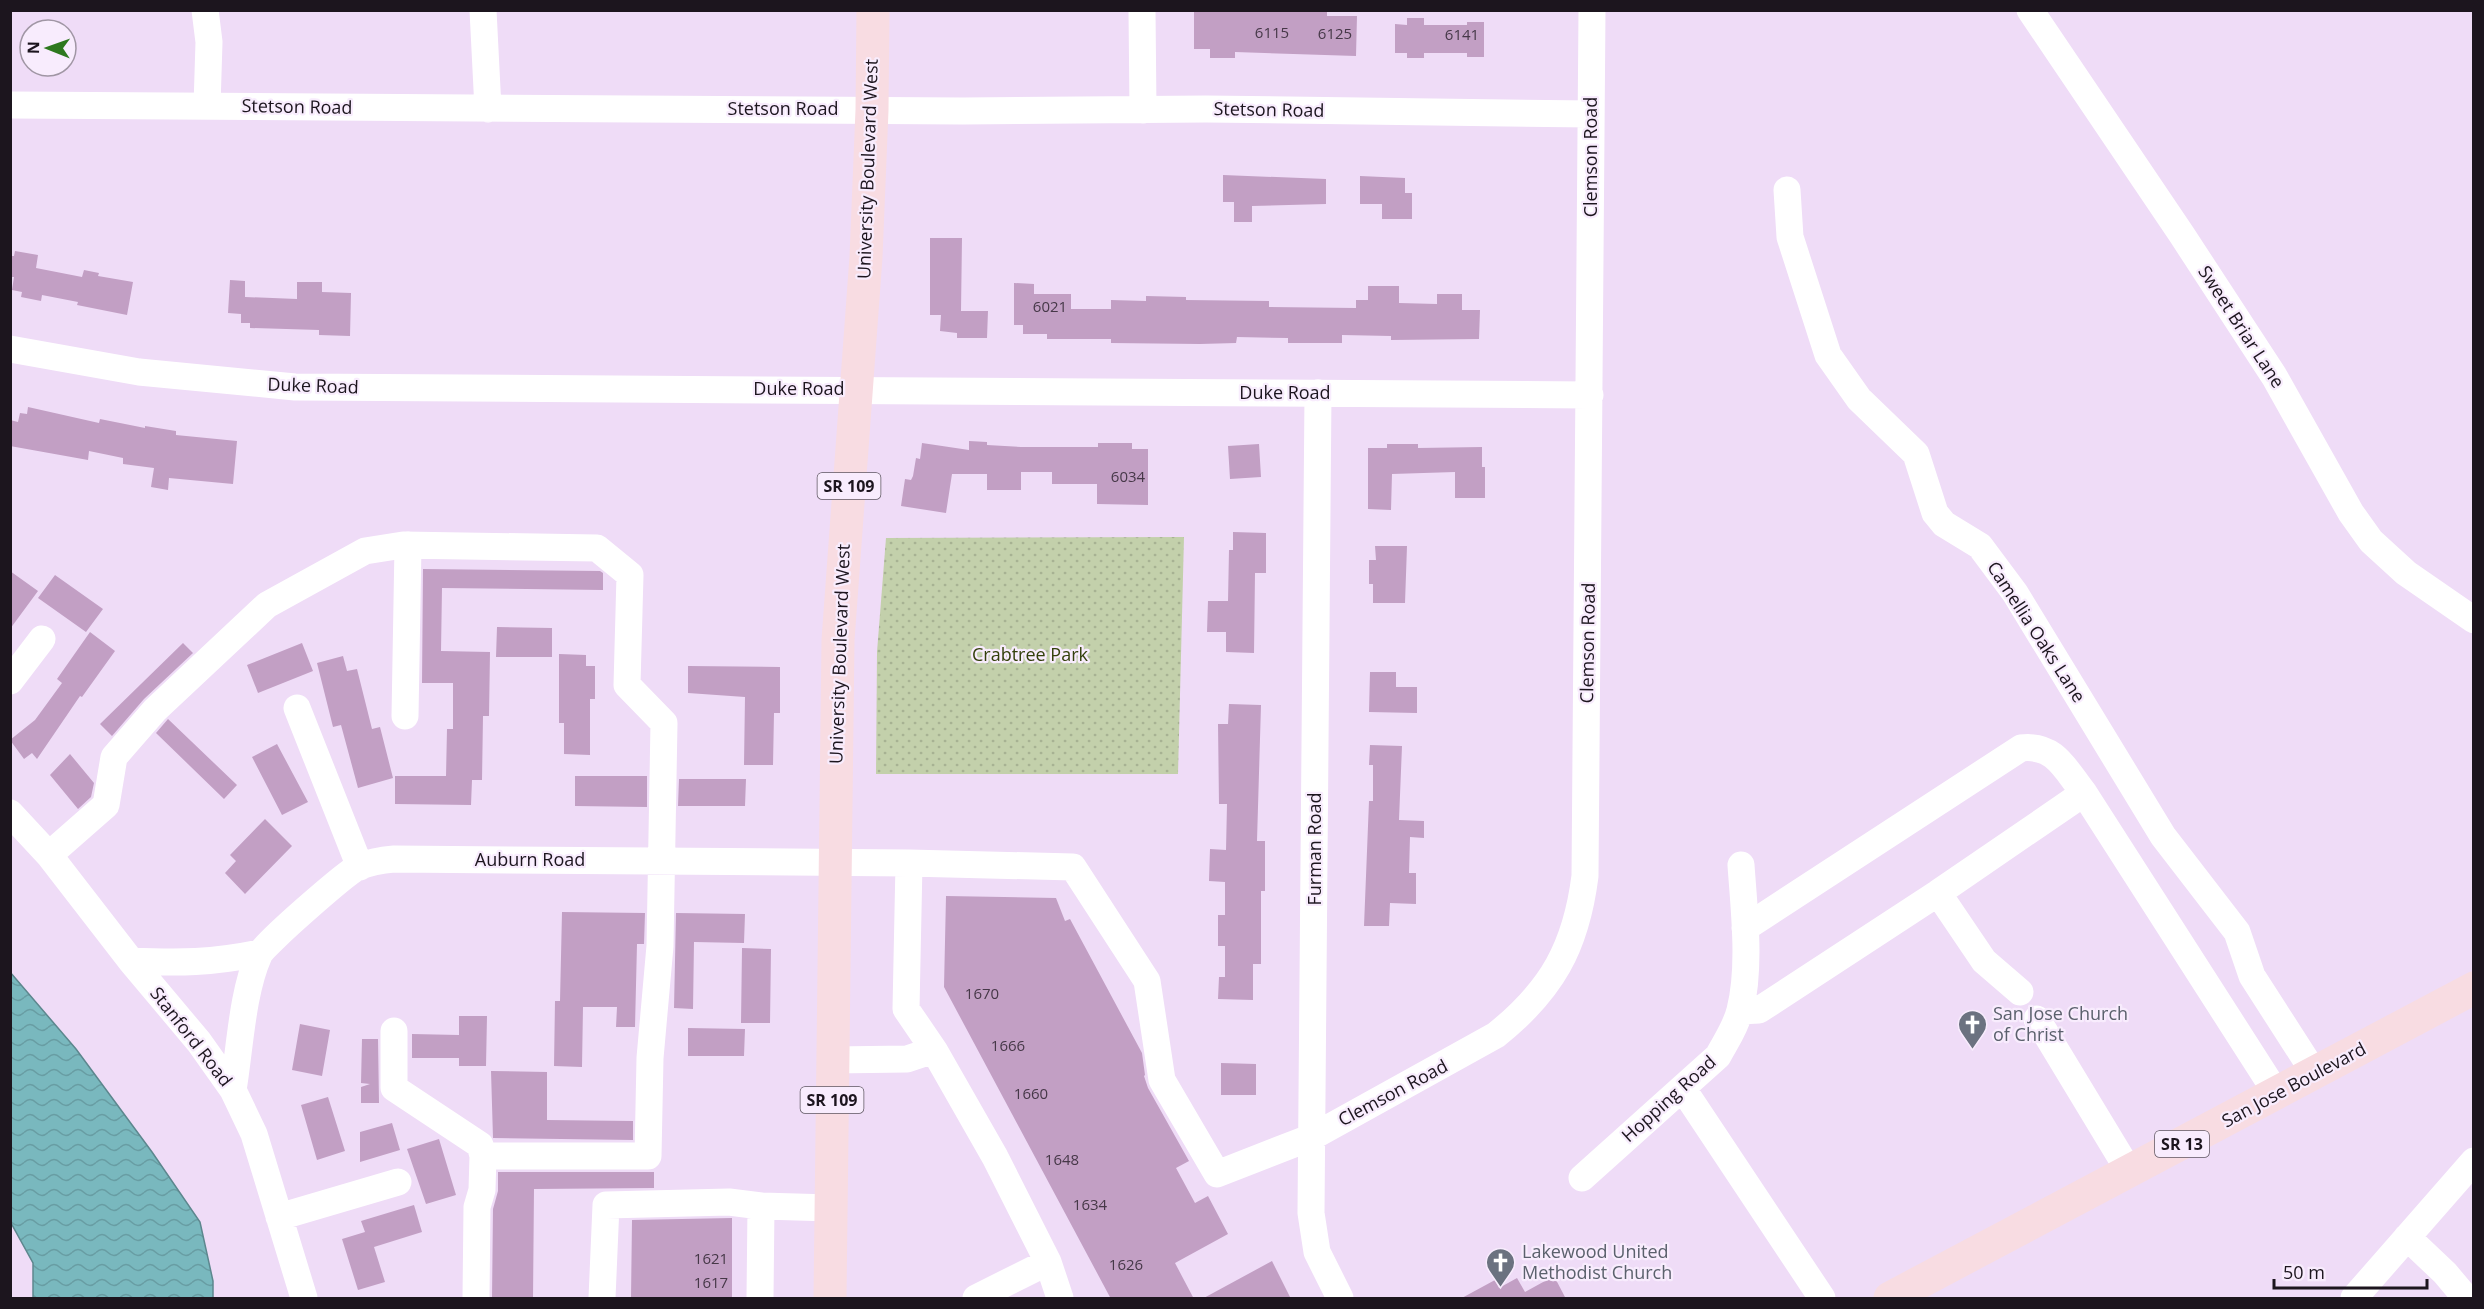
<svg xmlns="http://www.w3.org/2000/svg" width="2484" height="1309" viewBox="0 0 2484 1309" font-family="'Open Sans',sans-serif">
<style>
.park{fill:url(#park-dots)}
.water{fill:url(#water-waves);stroke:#5d878e;stroke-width:1.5}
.building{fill:#c29fc4}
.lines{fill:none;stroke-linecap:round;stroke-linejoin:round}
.minor{stroke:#fff;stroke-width:27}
.major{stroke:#f8dce2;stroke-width:33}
.labels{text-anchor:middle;stroke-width:4.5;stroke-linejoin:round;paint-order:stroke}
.number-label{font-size:15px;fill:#463848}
.shield{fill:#f8ecfd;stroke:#5e5661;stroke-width:1.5}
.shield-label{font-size:16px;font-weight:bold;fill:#1c151e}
.street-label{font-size:18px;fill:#1c151e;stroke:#f8ecfd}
.park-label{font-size:18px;fill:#33400b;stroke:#f8ecfd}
.worship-label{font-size:18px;fill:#5b616d;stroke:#f8ecfd;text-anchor:start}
</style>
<defs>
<pattern id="park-dots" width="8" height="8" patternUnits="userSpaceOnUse" patternTransform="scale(1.5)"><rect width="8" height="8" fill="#c3d0ab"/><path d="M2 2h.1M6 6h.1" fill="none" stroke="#a7b293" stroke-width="1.8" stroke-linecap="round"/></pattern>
<pattern id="water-waves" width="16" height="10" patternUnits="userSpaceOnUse" patternTransform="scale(1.5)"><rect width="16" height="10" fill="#79b8be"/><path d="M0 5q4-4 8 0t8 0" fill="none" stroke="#689da3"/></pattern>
</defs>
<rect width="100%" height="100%" fill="#efdcf7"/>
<path class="park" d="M1184,537L1178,774H876L877,652L886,538Z"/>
<path class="water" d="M10,972L76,1049L152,1152L200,1222L213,1281V1298H33V1263L11,1223Z"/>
<path class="building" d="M1194,10L1327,11V16H1357L1356,56L1235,52V58H1210V49H1194Z
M1407,18H1424V25H1467V22H1484V57H1467V53H1424V58H1407V53H1395V24L1407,25Z
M1223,175L1326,179V204L1252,206V222H1234V202H1223Z
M1360,176L1405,178V193H1412V219H1382V204H1360Z
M930,238H962L961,311H988L987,338H957V333L940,331L941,315H930Z
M15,251L38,255L36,268L82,277L84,270L99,273L98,276L133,282L127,315L77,305L78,302L42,295L41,301L21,297L22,292L12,290L14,277H10V256H14Z
M230,280L245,281V297L297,299V282H322V292L351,293L350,336L319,335V330L250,328V323H241V314L228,313Z
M1014,283L1034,284V294H1071V309H1111V300L1146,301V296L1186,297V300L1269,301V307L1356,308V300H1368V286H1399V303L1437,304V294H1462V310H1480L1479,339L1391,340V336L1342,335V343H1288V338L1237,337L1236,343L1200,344L1111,343V339H1047V334H1023V325H1014Z
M28,407L99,423L100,419L145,428V426L176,431V435L237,441L233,484L169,478L168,490L151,487L154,468L123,464V458L89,451L88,460L10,446V420L18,422L20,413L27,414Z
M969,441L987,442V445L1021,447H1098V443H1132V449H1148V505L1097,504V484H1052V472H1021V490H987V474H952L946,513L901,506L905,479L911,480L913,476L916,458L920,459L922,443L969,450Z
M1259,444L1261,477L1230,479L1228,446Z
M1387,444H1418V448L1482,447V467H1485V498H1455V472L1392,474L1391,510L1368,509V448H1387Z
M1233,532L1266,533V573H1255L1254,653L1226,652V632H1207L1208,601H1228L1229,550H1233Z
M1375,546H1407L1405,603H1373V584H1369V560H1376Z
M423,569L600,571L603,573V590L442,588L441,651L490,652L489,716H483L482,780H472L471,805L395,804V776H446L447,729H453V683H422Z
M10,571L38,591L10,629Z
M55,575L103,609L86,632L38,598Z
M497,627L552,628V657H496Z
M90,632L115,651L82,697L80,696L37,759L32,753L24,759L10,740L35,720L62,683L57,679Z
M183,643L193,653L144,699L112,736L100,724Z
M302,643L313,671L258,693L247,665Z
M559,654L586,655V666H595V699H590V755L564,754V723H559Z
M343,656L347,671L357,669L372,729L380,727L393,778L358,788L341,725L333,727L317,663Z
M688,666L780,667V713H774L773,765H744L745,697L688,693Z
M1370,672H1396V687H1417V713L1369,712Z
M1229,704L1261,705L1257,841H1265V891H1261V964H1253V1000L1218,999L1219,977H1225V946H1218V915H1225V882L1209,881L1210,849L1226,850L1227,804H1219L1218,724H1228Z
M168,719L237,785L224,799L156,733Z
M277,744L308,802L282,815L252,757Z
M1370,745L1402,746L1399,820L1424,821V838L1410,837L1409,873H1416V904L1390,903L1389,926H1364L1369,801H1373V765H1369Z
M70,754L94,783L91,797L78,809L50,775Z
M575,776H647V807L575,806Z
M679,779H746L745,806H678Z
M265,819L292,846L245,894L225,873L236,861L230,855Z
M946,896L1056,898L1065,921L1070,919L1142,1053L1145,1075L1144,1076L1148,1088L1189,1161L1176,1168L1195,1203L1208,1196L1228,1234L1175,1263L1194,1299H1111L944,987Z
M562,912L645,913L644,944H637L635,1027H616L617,1007H583L582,1067L554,1066L555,1001H560Z
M676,913L745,914L744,943L694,942L693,1009L674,1008Z
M742,948L771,949L770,1023H741Z
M459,1016H487L486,1066H459V1058H412V1034L459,1035Z
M300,1024L330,1030L322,1076L292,1070Z
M688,1028L745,1029L744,1056H688Z
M362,1039H378L379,1103H361V1087L370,1084L361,1083Z
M1221,1063L1256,1064V1095H1221Z
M491,1071L547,1072V1120L633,1121V1140L493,1138Z
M328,1097L345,1151L317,1160L301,1105Z
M392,1123L400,1150L360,1162V1132Z
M439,1139L456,1195L426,1204L407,1149Z
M498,1172H654V1188L534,1189L533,1299H492L493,1209L498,1191Z
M414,1205L422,1232L374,1247L385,1282L358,1290L342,1239L365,1232L361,1221Z
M732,1218V1299H631L632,1220Z
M1272,1261L1291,1299H1202Z
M1554,1276L1566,1299H1460L1495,1280L1499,1288L1517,1278L1525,1292Z"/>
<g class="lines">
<path class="minor" d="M205,10L209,42L207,106
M483,10L488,109
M1142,10L1143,110
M2030,10L2182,235L2274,376L2351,513L2371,541L2406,573L2474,620
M10,105L963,111L1206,109L1591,114
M1787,190L1790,237L1828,355L1859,399L1916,454L1935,513L1944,524L1980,546L2015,593L2163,836L2237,932L2252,976L2315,1074
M10,349L139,372L295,387L1590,395
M1318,393L1311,1213L1317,1252L1340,1298
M10,681L42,639
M297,708L360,867
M405,716L408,545
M10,813L49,855L131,961L199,1042L233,1090L254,1134L304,1298
M49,855L106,805L114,757L155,710L267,605L365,551L403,545L597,548L630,575L627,685L664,723L660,946L650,1058L648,1156H483L482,1190L477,1207L476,1298
M1938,893L2084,793L2277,1094
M1745,928L2021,748C2055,744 2065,769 2084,793
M131,961C179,963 212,963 260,953
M1740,1011L1759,1010L1938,893L1984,961L2020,992
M2037,1019L2129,1171
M394,1031V1088L480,1145L483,1156
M833,1060L907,1059L934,1050
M1683,1089L1822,1298
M233,1090C240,1048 242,993 259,955C264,944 346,873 358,867C370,862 382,860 394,859L909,863
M1582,1178L1718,1056C1726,1041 1736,1027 1740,1010C1751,967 1744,909 1741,865
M279,1217L398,1182
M2407,1237L2445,1273L2466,1298
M1048,1262L1060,1298
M602,1298L606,1205L729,1202L761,1206
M760,1298L761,1206L831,1208
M976,1298L1048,1262L995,1157L934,1050L906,1009L909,863L1073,867L1147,981L1162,1080L1217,1174L1312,1137L1496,1035C1552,990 1576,947 1585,876L1592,10
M2354,1298L2474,1161"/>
<path class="major" d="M830,1298L838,640L866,257L872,110L873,10
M1890,1298L2474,988"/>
</g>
<defs>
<symbol id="church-pin" viewBox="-11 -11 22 30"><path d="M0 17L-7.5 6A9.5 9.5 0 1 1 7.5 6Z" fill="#6b7280" stroke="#f8ecfd"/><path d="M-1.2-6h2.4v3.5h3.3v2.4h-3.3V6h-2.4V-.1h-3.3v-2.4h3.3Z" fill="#fff"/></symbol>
</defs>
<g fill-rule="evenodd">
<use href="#church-pin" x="1956" y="1008" width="33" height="45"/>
<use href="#church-pin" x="1484" y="1246" width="33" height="45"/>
</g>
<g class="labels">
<g class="number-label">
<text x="1272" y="38">6115</text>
<text x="1335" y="39">6125</text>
<text x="1462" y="40">6141</text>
<text x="1050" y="312">6021</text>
<text x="1128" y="482">6034</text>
<text x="982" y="999">1670</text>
<text x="1008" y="1051">1666</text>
<text x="1031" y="1099">1660</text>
<text x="1062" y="1165">1648</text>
<text x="1090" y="1210">1634</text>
<text x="711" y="1264">1621</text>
<text x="1126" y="1270">1626</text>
<text x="711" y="1288">1617</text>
</g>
<g class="shield">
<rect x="817.5" y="473" width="63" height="26" rx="4.5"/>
<rect x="800.5" y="1087" width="63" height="26" rx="4.5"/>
<rect x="2155" y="1131" width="54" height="26" rx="4.5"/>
</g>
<g class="shield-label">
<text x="849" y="492">SR 109</text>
<text x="832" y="1106">SR 109</text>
<text x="2182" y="1150">SR 13</text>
</g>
<g class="street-label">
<text transform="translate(297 107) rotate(1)" y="6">Stetson Road</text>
<text x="783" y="115">Stetson Road</text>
<text transform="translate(1269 110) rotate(1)" y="6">Stetson Road</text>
<text transform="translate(1591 157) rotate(-90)" y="6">Clemson Road</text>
<text transform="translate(868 169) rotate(-88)" y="6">University Boulevard West</text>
<text transform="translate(2241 327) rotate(57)" y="6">Sweet Briar Lane</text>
<text transform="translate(313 386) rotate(2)" y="6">Duke Road</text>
<text x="799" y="395">Duke Road</text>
<text x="1285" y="399">Duke Road</text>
<text transform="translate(2036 632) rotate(57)" y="6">Camellia Oaks Lane</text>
<text transform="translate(1588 643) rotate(-89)" y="6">Clemson Road</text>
<text transform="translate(840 654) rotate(-88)" y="6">University Boulevard West</text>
<text transform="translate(1315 849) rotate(-90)" y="6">Furman Road</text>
<text x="530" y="866">Auburn Road</text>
<text transform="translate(191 1037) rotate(52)" y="6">Stanford Road</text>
<text transform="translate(2294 1085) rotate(-28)" y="6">San Jose Boulevard</text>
<text transform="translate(1393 1093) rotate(-28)" y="6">Clemson Road</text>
<text transform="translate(1669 1099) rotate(-42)" y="6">Hopping Road</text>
</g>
<g class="park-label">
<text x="1030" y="661">Crabtree Park</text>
</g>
<g class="worship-label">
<text x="1993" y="1020">San Jose Church<tspan x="1993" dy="21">of Christ</tspan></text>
<text x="1522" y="1258">Lakewood United<tspan x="1522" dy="21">Methodist Church</tspan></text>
</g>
</g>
<rect width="2484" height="1309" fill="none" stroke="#1c151e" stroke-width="24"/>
<g transform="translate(48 48) rotate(271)"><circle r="28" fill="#f8ecfd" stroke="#a096a4" stroke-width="1.5"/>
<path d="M0-4.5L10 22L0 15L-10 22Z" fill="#2d781e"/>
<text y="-9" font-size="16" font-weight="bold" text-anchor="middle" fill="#1c151e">N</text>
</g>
<path d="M2274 1279v9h153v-9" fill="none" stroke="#1c151e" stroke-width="3"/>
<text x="2283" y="1279" font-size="18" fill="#1c151e" stroke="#f8ecfd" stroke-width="4.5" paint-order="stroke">50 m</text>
</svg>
